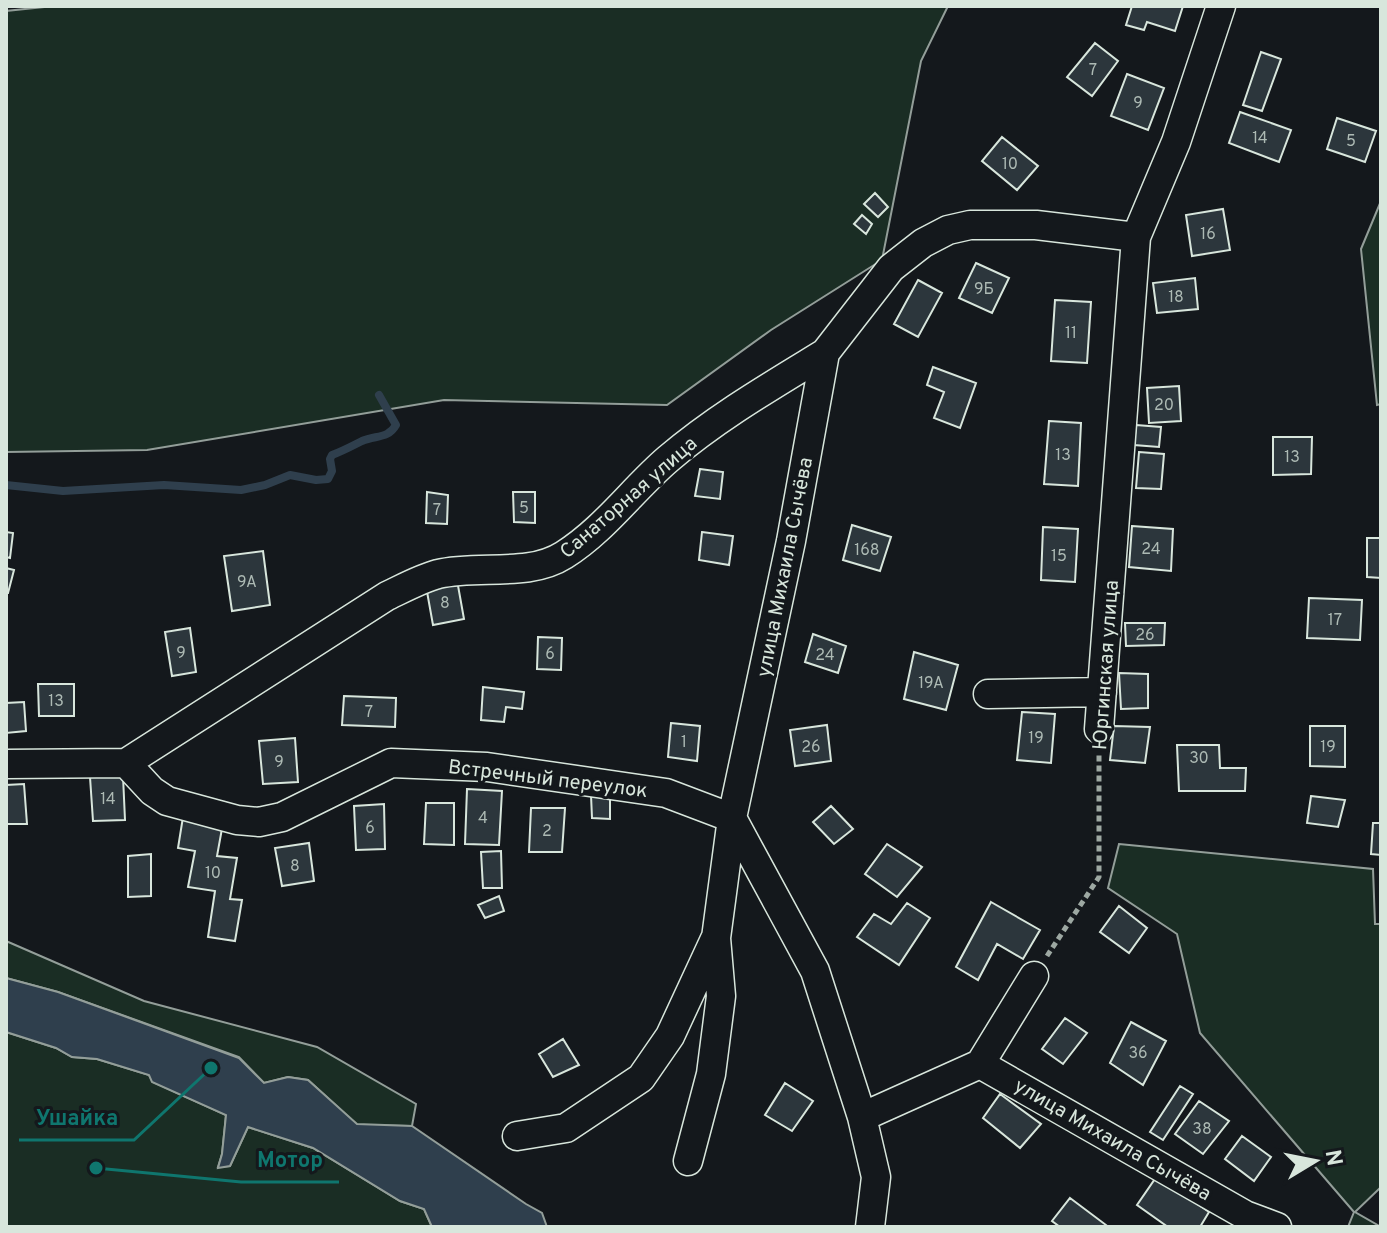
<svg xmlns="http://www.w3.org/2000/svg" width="1387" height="1233" viewBox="0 0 1387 1233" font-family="Overpass,sans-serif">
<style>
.green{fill:#1a2d24;stroke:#939e99;stroke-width:2}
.water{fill:#2f3f4d;stroke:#939e99;stroke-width:2}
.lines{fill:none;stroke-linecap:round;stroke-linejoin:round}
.stream{stroke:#2f3f4d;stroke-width:8}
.building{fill:#2c363c;stroke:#d8e6dc;stroke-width:2}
.minor-casing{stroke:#d8e6dc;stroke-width:31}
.path{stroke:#9da8a2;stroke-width:5;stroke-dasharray:6 4;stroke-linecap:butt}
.minor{stroke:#14181c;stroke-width:28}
.labels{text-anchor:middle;stroke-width:6;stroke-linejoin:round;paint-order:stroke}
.number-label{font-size:16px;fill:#adbab4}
.street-label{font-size:20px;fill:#d8e6dc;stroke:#14181c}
.leader{fill:none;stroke:#0f766e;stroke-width:3}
.callout-dot{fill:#0f766e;stroke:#14181c;stroke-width:3}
.callout-label{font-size:22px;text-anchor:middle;font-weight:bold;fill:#0f766e;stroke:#14181c;stroke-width:6;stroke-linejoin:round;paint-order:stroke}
</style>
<rect width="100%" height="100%" fill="#14181c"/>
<path class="green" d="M54,6H948L921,61L882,260L771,330L667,405L444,400L147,450L6,452V11Z
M1381,201V404L1377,405L1361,249Z
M1119,844L1373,869L1375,924H1381V1187L1355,1212L1381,1227H1348L1354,1212L1200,1033L1177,934L1108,888Z
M6,941L144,1001L317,1047L416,1104L412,1126L357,1125L308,1080L288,1077L264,1083L239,1057L58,992L6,978Z
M6,1032L56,1048L72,1057L97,1059L149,1075L153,1082L226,1115L222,1154L218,1167L230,1166L248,1127L313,1148L400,1201L424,1209L432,1227H6Z"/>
<path class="water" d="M6,978L58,992L239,1058L264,1083L288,1077L308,1080L357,1124L412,1126L526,1204L542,1213L547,1227H432L424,1209L400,1201L313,1148L248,1127L230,1166L218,1168L222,1154L226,1115L152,1082L149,1075L97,1059L72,1057L56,1048L6,1032Z"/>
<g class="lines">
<path class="stream" d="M6,485L63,491L164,485L241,490L265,485L290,475L316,480L328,479L332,471L330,459L332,455C343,451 352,446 362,441C376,435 388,439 396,425L379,395"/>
</g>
<path class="building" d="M1132,6H1183L1175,31L1147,22L1144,30L1126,25Z
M1095,43L1118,61L1092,96L1067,77Z
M1261,52L1281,59L1262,111L1243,105Z
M1127,74L1164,88L1148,130L1111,116Z
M1240,112L1291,130L1279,162L1229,143Z
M1337,118L1376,131L1365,162L1327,149Z
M1002,137L1038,166L1017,190L982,161Z
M875,193L888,207L878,217L864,204Z
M1223,209L1230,250L1192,256L1186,215Z
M862,215L872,224L866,234L854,224Z
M976,263L1009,278L992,313L959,298Z
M1195,278L1198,309L1157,313L1153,283Z
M918,280L942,293L918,337L894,324Z
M1055,300L1091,302L1087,363L1051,361Z
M933,367L976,383L960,428L934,418L944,392L927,385Z
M1179,386L1181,421L1149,423L1147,388Z
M1049,421L1081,423L1078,486L1044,484Z
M1136,425L1161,427L1159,447L1134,445Z
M1273,437H1312L1311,474L1273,475Z
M1139,452L1164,454L1161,489L1136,488Z
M700,469L723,472L720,499L695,496Z
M427,492L448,495L447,524L426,523Z
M513,492H535V523L514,522Z
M852,525L891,537L880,571L843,560Z
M1132,526L1173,529L1171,571L1129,567Z
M1043,527L1078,529L1075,582L1041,580Z
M6,532L13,533L10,558L6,557Z
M702,532L733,536L729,565L699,560Z
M1367,538H1381V578L1367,577Z
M263,551L270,605L232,611L224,556Z
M6,568L14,570L8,593H6Z
M457,580L464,619L433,625L426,586Z
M1309,598L1362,600L1360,640L1307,638Z
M1125,623H1165L1164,645L1126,646Z
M190,628L196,672L172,676L165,632Z
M813,634L846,646L838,673L805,662Z
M538,637L562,638L561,670L537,669Z
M914,652L958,665L946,710L904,699Z
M1119,673L1148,674V708L1121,709Z
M38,684H74V716H39Z
M483,687L524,692L522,709L506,707L504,722L481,720Z
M344,696L396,698L395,727L342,725Z
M24,702L26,731L6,733V703Z
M1022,712L1055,714L1051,763L1017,760Z
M671,723L700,726L697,761L668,757Z
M827,725L831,761L795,766L790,730Z
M1114,726L1150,727L1145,763L1110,760Z
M1310,726H1345V767L1310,766Z
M295,738L298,782L263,784L259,741Z
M1177,745H1219L1220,768H1246L1245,791H1179Z
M123,776L125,820L93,821L90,777Z
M24,784L27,824H6V785Z
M467,789L502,791L499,845L465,844Z
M591,795L610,796V819L592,818Z
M1311,796L1345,800L1338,827L1307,823Z
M426,803H454V845L424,844Z
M384,804L385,849L356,850L354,806Z
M831,806L853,829L834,844L813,822Z
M531,808H565L562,852H529Z
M183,817L223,823L217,856L237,858L230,899L242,900L235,941L208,937L215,891L188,887L195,851L178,848Z
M1373,823H1381V855L1371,854Z
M309,843L314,881L282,886L275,848Z
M887,844L922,867L897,897L865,874Z
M501,851L502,888H483L481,852Z
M151,854V896L128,897V856Z
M499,896L504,911L485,918L478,905Z
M991,902L1040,930L1023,959L997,944L978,980L956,967Z
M907,903L930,918L899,965L857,937L874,914L891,924Z
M1119,906L1147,928L1129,953L1100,932Z
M1065,1018L1087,1033L1063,1064L1042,1049Z
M1131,1022L1166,1041L1143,1085L1110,1063Z
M563,1039L579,1065L553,1077L539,1054Z
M785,1083L813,1101L792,1131L765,1115Z
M1180,1086L1193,1094L1163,1140L1150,1132Z
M1000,1094L1041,1124L1020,1148L983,1118Z
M1199,1101L1229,1121L1203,1154L1175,1134Z
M1242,1136L1271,1157L1254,1181L1225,1159Z
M1157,1176L1209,1212L1200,1227H1168L1137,1205Z
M1070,1198L1106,1225L1104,1227H1060L1052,1221Z"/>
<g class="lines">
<defs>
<path id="minor" d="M988,694L1102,692
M1099,729L1136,237L1176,142L1221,6
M126,763L387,596C404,588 420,579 438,574C478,564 528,578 564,555C604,530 633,489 668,459C716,418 771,386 825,353
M6,764L126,763L152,791L167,801L237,820L259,822L282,817L391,763L487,767L666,793L732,818L716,938L721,996L711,1074L688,1161
M980,1064L1245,1215L1277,1227
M862,1117L815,971L732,818L791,541L825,353L891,268L923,243L948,230L970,225H1036L1136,237
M517,1136L566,1128L641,1078L670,1036L715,939
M870,1227L876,1177L862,1117L980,1064L1034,976"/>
</defs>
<use href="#minor" class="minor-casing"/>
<path class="path" d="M1047,956L1099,877V754"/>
<use href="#minor" class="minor"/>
</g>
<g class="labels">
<g class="number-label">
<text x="1093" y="75">7</text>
<text x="1138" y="108">9</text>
<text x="1260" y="143">14</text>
<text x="1351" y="146">5</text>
<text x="1010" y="169">10</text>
<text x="1208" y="239">16</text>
<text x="984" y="294">9Б</text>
<text x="1176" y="302">18</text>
<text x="1071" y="338">11</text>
<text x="1164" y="410">20</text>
<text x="1063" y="460">13</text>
<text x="1292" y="462">13</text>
<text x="524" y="513">5</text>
<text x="437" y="515">7</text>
<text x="1151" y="554">24</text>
<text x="867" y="555">168</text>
<text x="1059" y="561">15</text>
<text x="247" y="587">9А</text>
<text x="445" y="608">8</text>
<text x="1335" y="625">17</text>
<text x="1145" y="640">26</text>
<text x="181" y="658">9</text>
<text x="550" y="659">6</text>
<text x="825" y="660">24</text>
<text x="931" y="688">19А</text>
<text x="56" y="706">13</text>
<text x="369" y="717">7</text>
<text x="1036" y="743">19</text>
<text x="684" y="747">1</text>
<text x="811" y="752">26</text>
<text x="1328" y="752">19</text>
<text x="1199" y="763">30</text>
<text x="279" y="767">9</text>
<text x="108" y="804">14</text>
<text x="483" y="823">4</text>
<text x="370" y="833">6</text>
<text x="547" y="836">2</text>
<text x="295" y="871">8</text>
<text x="213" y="878">10</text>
<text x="1138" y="1058">36</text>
<text x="1202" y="1134">38</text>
</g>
<g class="street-label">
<text transform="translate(628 497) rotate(-41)" y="7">Санаторная улица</text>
<text transform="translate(784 567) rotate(-79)" y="7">улица Михаила Сычёва</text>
<text transform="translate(1105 665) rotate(-86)" y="7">Юргинская улица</text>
<text transform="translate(548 778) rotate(7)" y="7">Встречный переулок</text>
<text transform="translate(1113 1139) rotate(30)" y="7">улица Михаила Сычёва</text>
</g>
</g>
<path class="leader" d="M211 1068L134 1140H19M96 1168L241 1182H339"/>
<g class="callout-dot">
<circle cx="211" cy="1068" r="8"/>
<circle cx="96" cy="1168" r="8"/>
</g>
<g class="callout-label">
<text x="77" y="1125">Ушайка</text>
<text x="290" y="1167">Мотор</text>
</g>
<rect width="1387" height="1233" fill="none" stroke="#d8e6dc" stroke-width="16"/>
<g transform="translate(1315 1161) rotate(80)" stroke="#14181c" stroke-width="6" paint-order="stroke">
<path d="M0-6L14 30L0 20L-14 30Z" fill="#d8e6dc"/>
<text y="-12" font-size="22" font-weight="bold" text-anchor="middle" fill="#d8e6dc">N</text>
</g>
</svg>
